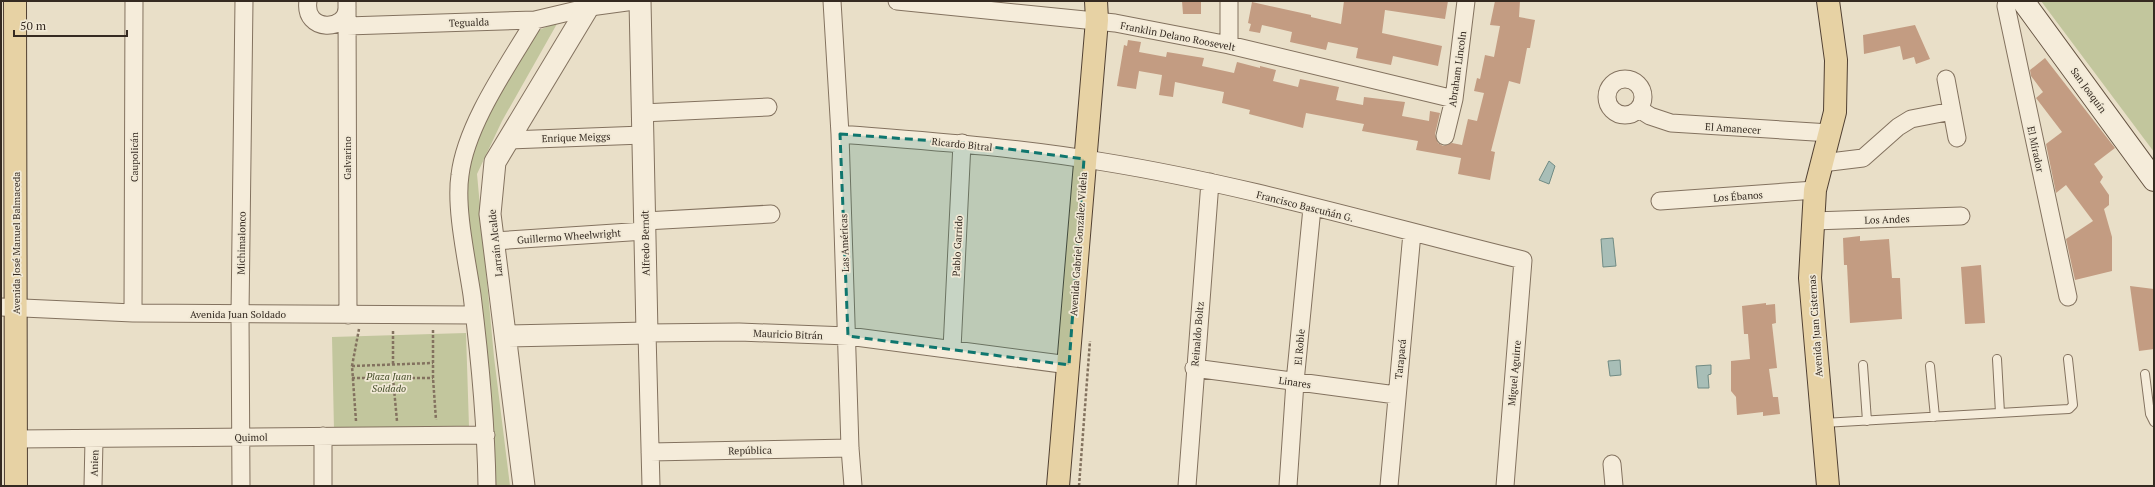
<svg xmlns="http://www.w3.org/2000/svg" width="2155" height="487" viewBox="0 0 2155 487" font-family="'PT Serif',serif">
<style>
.green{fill:#c2c69d}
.water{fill:#a8beb7;stroke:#708b84}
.building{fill:#c39c82}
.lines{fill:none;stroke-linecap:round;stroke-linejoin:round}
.service-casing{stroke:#83725f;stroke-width:10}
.minor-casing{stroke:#83725f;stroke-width:19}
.tertiary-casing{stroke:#83725f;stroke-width:23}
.secondary-casing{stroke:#655342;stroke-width:24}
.primary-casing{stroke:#514032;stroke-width:24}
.path{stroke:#83725f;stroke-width:2.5;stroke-dasharray:3 2;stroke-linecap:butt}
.service{stroke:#f5ecda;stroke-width:8}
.minor{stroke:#f5ecda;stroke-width:17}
.tertiary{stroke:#f5ecda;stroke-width:21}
.secondary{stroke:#f5ecda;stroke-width:22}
.primary{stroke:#e7d2a4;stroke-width:22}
.marked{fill:#0f766e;fill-opacity:0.2;stroke:#0f766e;stroke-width:3;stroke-dasharray:8 5;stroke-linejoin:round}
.labels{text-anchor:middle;stroke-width:3.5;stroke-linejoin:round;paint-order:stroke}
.street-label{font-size:10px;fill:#352a21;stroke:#f1e9d6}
.park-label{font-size:10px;font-style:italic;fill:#464f2a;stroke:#f1e9d6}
</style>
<rect width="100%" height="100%" fill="#e9dfc8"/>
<path class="green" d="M2041,1H2154V152Z
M558,22L502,121L477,174L494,357L510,486H495L492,434L466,195L468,165L481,127L537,31Z
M466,333L469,427L334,430L332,337Z"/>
<path class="water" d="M1549,161L1555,166L1549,184L1539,180Z
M1613,238L1616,266L1603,267L1601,239Z
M1620,360L1621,375L1610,376L1608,361Z
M1711,365V374L1708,375L1709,388H1698L1696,366Z"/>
<path class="building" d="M1182,1H1201V14H1183Z
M1344,1H1448L1445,19L1385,10L1382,33L1442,46L1438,66L1393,56L1391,65L1356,58L1358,48L1328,42L1326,50L1290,42L1292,32L1262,25L1260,33L1249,31L1251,24L1248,23L1252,2L1311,15V17L1341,24Z
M1495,1H1520L1519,17L1535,20L1530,48H1527L1520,84L1509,81L1491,151L1495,152L1490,180L1458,174L1461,158L1416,150L1418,141L1362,131L1364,124L1306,113L1303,128L1249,114L1250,110L1222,103L1224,92L1175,82L1173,97L1159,95L1162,75L1139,71L1136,89L1117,86L1124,45L1127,46L1128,40L1141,42L1139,52L1166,57L1167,52L1204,58L1202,66L1234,73L1237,62L1260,68V66L1276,70L1273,81L1298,87L1300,79L1339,87L1336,100L1363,105L1364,97L1405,102L1402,116L1429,121L1430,111L1440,113L1435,134L1438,143L1443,146L1452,143L1462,145L1468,119L1477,121L1484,93L1474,91L1477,78L1480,79L1485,55L1494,57L1500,26L1490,25Z
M1915,25L1930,59L1916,64L1914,57L1903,60L1900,46L1864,54L1863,35Z
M2045,58L2115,148L2094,164L2103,177L2100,182L2109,195V205L2104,209L2112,237V271L2075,280L2066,239L2093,221L2066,185L2056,193L2046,144L2062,132L2036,98L2043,92L2031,76L2030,70Z
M1860,236V241L1889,239L1892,278H1900L1902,319L1850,323L1847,265H1844L1843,238Z
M1981,265L1985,323L1965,324L1961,267Z
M2130,286L2154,289V349L2139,351Z
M1766,303V305L1775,304L1776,323L1772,324L1777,368L1769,369L1773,397H1778L1780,414L1763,416V412L1737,415L1736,397L1731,391V361L1750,359L1748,334H1744L1742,306Z"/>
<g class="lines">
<defs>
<path id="service" d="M1997,359L2000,413
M1863,365L1867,421
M1930,366L1935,417
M2145,374L2150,414L2154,422
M1823,423L2069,409L2073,405L2068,359"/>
<path id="minor" d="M308,1C303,33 349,32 347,6
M347,1L348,315
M832,1L840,134L850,448L853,486
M897,1L1115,23L1229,45L1454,99
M1229,1V45
M2007,1L2006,6L2068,297
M347,26L535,20L590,7L634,1
M1607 97a18 18 0 1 1 36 0a18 18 0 1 1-36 0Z
M1946,79L1957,138
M1639,109L1650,116L1671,123L1830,133
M642,113L768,107
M840,134C928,141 1017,147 1104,162C1246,185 1384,226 1523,260L1505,486
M1445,136L1454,99L1466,1
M509,140L643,135
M1822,163L1863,158L1898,127L1911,119L1952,111
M1660,201L1815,190
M645,221L771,214
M1813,221L1961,216
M494,241L645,231
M1,307L133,313L474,315
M133,313L134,1
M952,349L962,143
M1194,368L1396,395
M15,439L486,435
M650,452L850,448
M1612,464L1614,486
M93,486L94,440
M241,486L240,314L244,1
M323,486V436
M487,486C486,422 480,359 472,295C467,261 455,208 460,175C466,124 509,64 535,20
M651,486L647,333L739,332L848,336L1069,365
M1187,486L1210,182
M1288,486L1295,382L1312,208
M1389,486L1412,233"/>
<path id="tertiary" d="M506,336L647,333L640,1
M524,486L490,214L495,162L592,1"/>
<path id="secondary" d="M2023,1L2154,180"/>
<path id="primary" d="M15,1L16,486
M1058,486L1097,20L1096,1
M1828,486L1810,278L1815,190L1835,112L1836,60L1828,1"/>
</defs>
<use href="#service" class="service-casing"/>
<use href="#minor" class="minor-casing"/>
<use href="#tertiary" class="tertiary-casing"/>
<use href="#secondary" class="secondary-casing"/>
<use href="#primary" class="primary-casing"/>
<path class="path" d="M433,330V378L436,420
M393,364V330
M352,366L433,363
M352,378H433
M393,378L397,421
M356,421L352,366L359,329
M1079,486L1090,341"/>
<use href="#service" class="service"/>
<use href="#minor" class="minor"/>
<use href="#tertiary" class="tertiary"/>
<use href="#secondary" class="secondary"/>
<use href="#primary" class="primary"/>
</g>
<path class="marked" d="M840,134L962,143L1084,159L1069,365L848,336Z"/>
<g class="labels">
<g class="street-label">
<text transform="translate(469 22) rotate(-2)" y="4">Tegualda</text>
<text transform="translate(1178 36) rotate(11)" y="4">Franklin Delano Roosevelt</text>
<text transform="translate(1457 69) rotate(-82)" y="4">Abraham Lincoln</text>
<text transform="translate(2089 90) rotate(54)" y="4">San Joaquín</text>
<text transform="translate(1733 128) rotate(4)" y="4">El Amanecer</text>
<text transform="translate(576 137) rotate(-2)" y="4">Enrique Meiggs</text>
<text transform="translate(962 144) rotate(6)" y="4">Ricardo Bitral</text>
<text transform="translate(2036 149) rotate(78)" y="4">El Mirador</text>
<text transform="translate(134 157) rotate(-90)" y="4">Caupolicán</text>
<text transform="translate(347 158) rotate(-90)" y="4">Galvarino</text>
<text transform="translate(1738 196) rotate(-4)" y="4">Los Ébanos</text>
<text transform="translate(1305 206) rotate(14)" y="4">Francisco Bascuñán G.</text>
<text transform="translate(1887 219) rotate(-2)" y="4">Los Andes</text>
<text transform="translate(569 236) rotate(-4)" y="4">Guillermo Wheelwright</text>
<text transform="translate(16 243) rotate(-90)" y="4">Avenida José Manuel Balmaceda</text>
<text transform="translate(241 243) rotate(-89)" y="4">Michimalonco</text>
<text transform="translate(495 243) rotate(-96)" y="4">Larraín Alcalde</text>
<text transform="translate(645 243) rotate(-91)" y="4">Alfredo Berndt</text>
<text transform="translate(844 243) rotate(-92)" y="4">Las Américas</text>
<text transform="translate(1078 244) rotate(-86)" y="4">Avenida Gabriel González Videla</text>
<text transform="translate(957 246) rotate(-87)" y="4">Pablo Garrido</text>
<text x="238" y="318">Avenida Juan Soldado</text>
<text transform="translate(1815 326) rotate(-94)" y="4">Avenida Juan Cisternas</text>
<text transform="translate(788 334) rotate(2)" y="4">Mauricio Bitrán</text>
<text transform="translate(1197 334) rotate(-85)" y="4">Reinaldo Boltz</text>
<text transform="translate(1299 347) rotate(-85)" y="4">El Roble</text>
<text transform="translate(1400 359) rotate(-84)" y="4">Tarapacá</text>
<text transform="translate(1514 373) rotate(-85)" y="4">Miguel Aguirre</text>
<text transform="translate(1295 382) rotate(8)" y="4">Linares</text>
<text transform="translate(251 437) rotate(-1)" y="4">Quimol</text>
<text transform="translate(750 450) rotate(-1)" y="4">República</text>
<text transform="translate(94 463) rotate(-88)" y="4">Anien</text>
</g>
<g class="park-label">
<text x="389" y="380">Plaza Juan<tspan x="389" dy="12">Soldado</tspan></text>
</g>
</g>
<rect width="2155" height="487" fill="none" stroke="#352a21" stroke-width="4"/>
<path d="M14 30v6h113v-6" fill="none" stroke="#352a21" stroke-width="2"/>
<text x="20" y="30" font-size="12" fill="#352a21" stroke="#f1e9d6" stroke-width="3" paint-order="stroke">50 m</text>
</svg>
